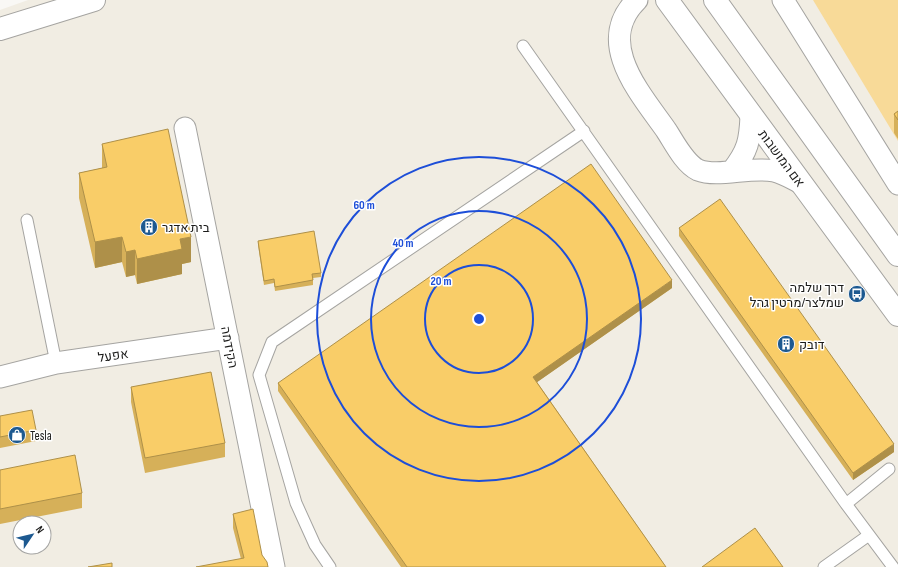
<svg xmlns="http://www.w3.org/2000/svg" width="898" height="567" viewBox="0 0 898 567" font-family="'Sofia Sans Condensed',Heebo,sans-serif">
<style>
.built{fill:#f1ede3;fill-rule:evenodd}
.green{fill:#f8da98}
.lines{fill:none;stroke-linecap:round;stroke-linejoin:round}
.service-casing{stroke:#a5a4a1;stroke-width:13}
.minor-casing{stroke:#a5a4a1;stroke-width:23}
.secondary-casing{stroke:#a5a4a1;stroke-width:24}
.trunk-casing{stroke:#a5a4a1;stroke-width:24}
.service{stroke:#fff;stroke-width:11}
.minor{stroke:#fff;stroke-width:21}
.secondary{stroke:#fff;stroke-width:22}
.trunk{stroke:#fff;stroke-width:22}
.wall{fill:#d6b059}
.shaded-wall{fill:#ae9049}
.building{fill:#f9cd68;stroke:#ae9049}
.ring{fill:none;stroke:#1d4ed8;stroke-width:2}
.labels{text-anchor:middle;stroke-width:3;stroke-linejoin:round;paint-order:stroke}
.street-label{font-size:13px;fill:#1b1b1a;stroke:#fff}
.poi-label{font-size:13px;fill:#1b1b1a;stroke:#fff;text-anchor:start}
.centre{fill:#1d4ed8;stroke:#fff;stroke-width:2}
.ring-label{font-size:12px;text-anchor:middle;font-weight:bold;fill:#1d4ed8;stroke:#fff;stroke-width:3;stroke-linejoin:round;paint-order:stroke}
</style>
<rect width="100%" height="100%" fill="#f9f8f5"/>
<path class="built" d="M28,0H898V567H0V10ZM20,523H44V547H20Z"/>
<path class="green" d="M813,0H898V141Z"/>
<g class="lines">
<defs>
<path id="service" d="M523,46L846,504L893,567
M27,220L56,363
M846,504L889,469
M330,567L315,545L296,503L259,375L272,342L584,131
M824,567L869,535"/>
<path id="minor" d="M637,0C594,42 640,93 666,130C674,142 684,163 698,170C718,178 751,166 774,171C783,173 793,179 801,183
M783,0L898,184
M185,128L274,567
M732,171C748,151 750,140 751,116
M0,377L56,363L228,338"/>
<path id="secondary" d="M667,0L898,315
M715,0L898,255"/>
<path id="trunk" d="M0,29L94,0"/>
</defs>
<use href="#service" class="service-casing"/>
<use href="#minor" class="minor-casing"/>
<use href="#secondary" class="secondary-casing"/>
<use href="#trunk" class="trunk-casing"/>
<use href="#service" class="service"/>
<use href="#minor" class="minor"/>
<use href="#secondary" class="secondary"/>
<use href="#trunk" class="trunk"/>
</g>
<path class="wall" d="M898,111V139L894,133V114Z
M102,144L191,262L182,264V274L137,284L135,275L126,277L122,262L95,268L79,198V173L102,168Z
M679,228L894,452L853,480L679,236Z
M258,241L321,273V277L313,278V285L275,291L274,283L264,285L258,245Z
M672,288L537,382L666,567H401L278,391V383Z
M131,387L225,443V457L145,473L131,402Z
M0,416L36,430V441L0,448Z
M0,470L82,493V508L0,524Z
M233,514L262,555L241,559L233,528Z"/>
<path class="shaded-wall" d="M122,237V262L95,268V242Z
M191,237V262L182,264V274L137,284V259L180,239Z
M135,250V275L126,277V252Z
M672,280V288L533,385V377Z
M894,444V452L853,480V473Z"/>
<path class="building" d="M898,111V120L894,114Z
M168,129L191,237L180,239L182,249L137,259L135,250L126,252L122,237L95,242L79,173L107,167L102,144Z
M591,164L672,280L533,377L666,567H407L278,383Z
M720,199L894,444L853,473L679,228Z
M314,231L321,273L312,274L313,280L275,287L274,279L264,281L258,241Z
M211,372L225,443L145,458L131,387Z
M32,410L36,430L0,437V416Z
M75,455L82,493L0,509V470Z
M253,509L262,555L267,562L268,567H196L244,558L233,514Z
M755,528L783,567H702Z
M112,563V567H88Z"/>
<g class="ring">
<circle cx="479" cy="319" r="54"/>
<circle cx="479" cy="319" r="108"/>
<circle cx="479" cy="319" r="162"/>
</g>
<defs>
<symbol id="building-disc" viewBox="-11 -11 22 22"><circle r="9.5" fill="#1d5990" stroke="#fff"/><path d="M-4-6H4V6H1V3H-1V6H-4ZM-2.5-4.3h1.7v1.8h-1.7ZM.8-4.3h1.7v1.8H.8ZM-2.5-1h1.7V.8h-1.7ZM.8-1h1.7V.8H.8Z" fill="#fff"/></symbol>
<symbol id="bus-disc" viewBox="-11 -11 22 22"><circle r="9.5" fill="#1d5990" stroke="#fff"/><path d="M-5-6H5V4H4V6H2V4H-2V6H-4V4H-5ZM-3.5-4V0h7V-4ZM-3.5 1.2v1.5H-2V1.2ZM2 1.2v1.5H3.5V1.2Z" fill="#fff"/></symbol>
<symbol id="shop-disc" viewBox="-11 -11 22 22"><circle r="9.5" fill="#1d5990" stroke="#fff"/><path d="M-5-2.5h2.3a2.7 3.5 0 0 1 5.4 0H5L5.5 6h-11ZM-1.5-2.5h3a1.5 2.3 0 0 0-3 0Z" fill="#fff"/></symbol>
</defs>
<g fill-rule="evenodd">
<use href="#building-disc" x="139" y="217" width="20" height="20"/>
<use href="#bus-disc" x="847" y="284" width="20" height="20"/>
<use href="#building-disc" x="776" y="334" width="20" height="20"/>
<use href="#shop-disc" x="7" y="425" width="20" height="20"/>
</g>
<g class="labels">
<g class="street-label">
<text transform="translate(782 158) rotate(53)" y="5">אם המושבות</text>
<text transform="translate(230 347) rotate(79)" y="5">הקידמה</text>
<text transform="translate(113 355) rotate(-8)" y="5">אפעל</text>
</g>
<g class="poi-label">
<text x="162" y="232">בית אדגר</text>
<text x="844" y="292" text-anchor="end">דרך שלמה<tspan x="844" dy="15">שמלצר/מרטין גהל</tspan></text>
<text x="799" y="349">דובק</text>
<text x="30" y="440">Tesla</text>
</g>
</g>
<circle cx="479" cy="319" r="6" class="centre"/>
<g class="ring-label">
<text x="364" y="209">60 m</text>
<text x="403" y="247">40 m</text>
<text x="441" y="285">20 m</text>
</g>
<g transform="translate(32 535) rotate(55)"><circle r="19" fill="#ffffff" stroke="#a4a4a3"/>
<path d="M0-3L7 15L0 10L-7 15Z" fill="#1d5990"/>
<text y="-6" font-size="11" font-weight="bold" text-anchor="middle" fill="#1b1b1a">N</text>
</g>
</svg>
